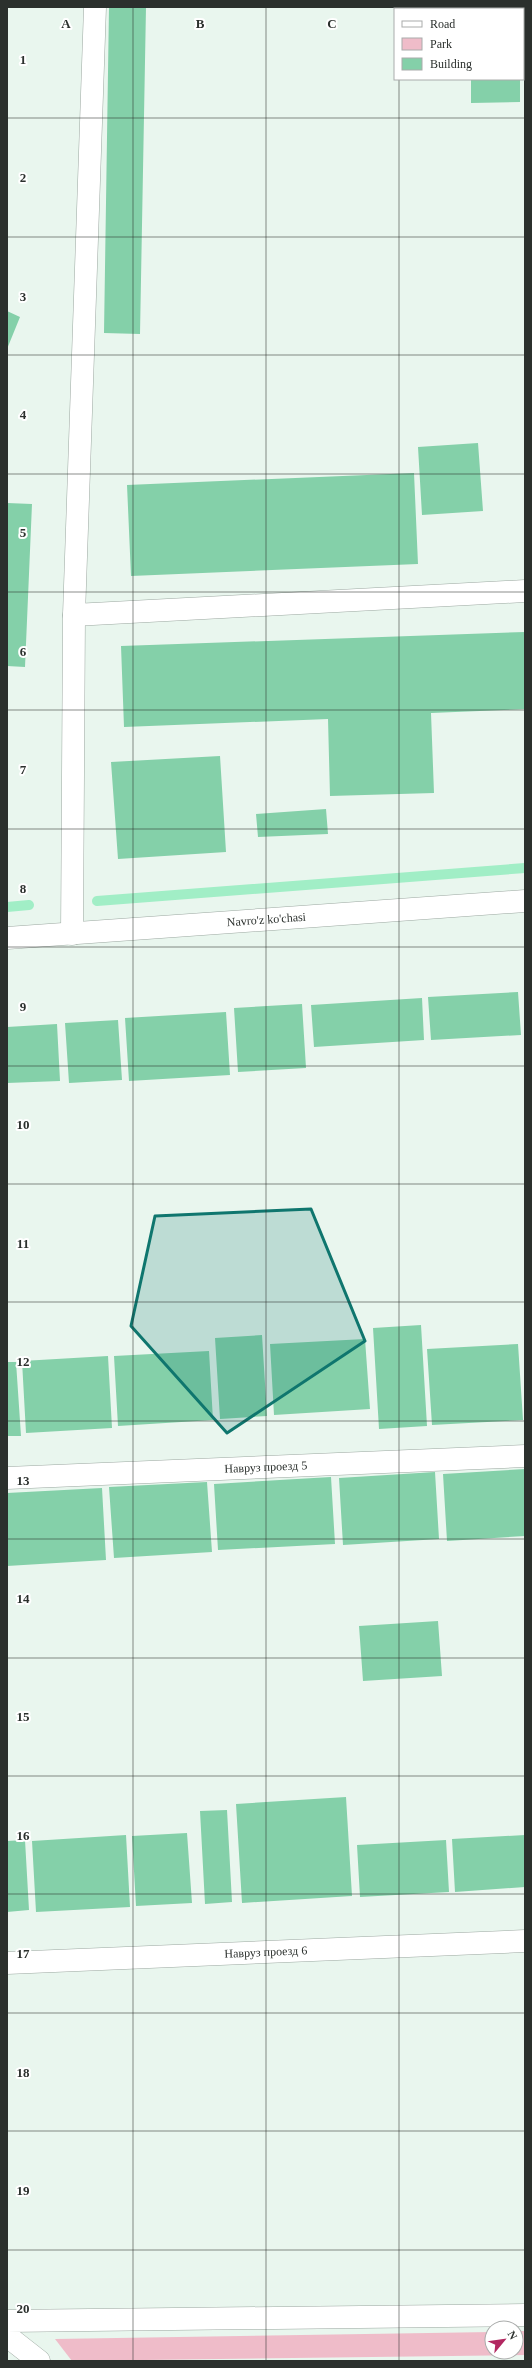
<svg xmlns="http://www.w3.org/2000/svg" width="532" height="2368" viewBox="0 0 532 2368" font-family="'Times New Roman',serif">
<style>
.green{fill:#efbcc9}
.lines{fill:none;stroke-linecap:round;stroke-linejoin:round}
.stream{stroke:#a1eec6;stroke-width:10}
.building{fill:#84d0a9}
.street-casing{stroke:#9ca8a1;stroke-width:23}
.secondary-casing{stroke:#9ca8a1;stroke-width:23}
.highway-casing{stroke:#9ca8a1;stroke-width:23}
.street{stroke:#fff;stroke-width:22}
.secondary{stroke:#fff;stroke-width:22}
.highway{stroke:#fff;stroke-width:22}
.marked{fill:#0f766e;fill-opacity:0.2;stroke:#0f766e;stroke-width:3;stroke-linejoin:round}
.grid{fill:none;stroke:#2b302d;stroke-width:1;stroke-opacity:0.55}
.labels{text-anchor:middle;stroke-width:4;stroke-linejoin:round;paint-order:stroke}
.street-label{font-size:12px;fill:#2b302d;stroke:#fff}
.grid-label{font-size:13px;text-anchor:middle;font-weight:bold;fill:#2b302d;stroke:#fff;stroke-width:4;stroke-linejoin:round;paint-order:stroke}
</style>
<rect width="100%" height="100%" fill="#e9f6ee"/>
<path class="green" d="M516,2331H525V2355L72,2361L55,2339L492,2332V2352H516Z"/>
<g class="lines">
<path class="stream" d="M97,901L525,868
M7,907L29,905"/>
</g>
<path class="building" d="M109,7H146L140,334L104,333Z
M471,79H520V102L471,103Z
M7,311L20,317L7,349Z
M478,443L483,511L422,515L418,447Z
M414,473L418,564L131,576L127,485Z
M7,503L32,504L25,667L7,666Z
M525,632V709L431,713L434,793L330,796L328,719L124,727L121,646Z
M220,756L226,852L118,859L111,762Z
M326,809L328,834L258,837L256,814Z
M518,992L521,1035L431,1040L428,997Z
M422,998L424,1040L314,1047L311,1005Z
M302,1004L306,1068L238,1072L234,1008Z
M226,1012L230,1075L129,1081L125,1018Z
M118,1020L122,1080L69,1083L65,1023Z
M57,1024L60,1081L7,1083V1027Z
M421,1325L427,1426L379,1429L373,1328Z
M262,1335L267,1416L220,1419L215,1338Z
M365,1339L370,1409L274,1415L270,1344Z
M518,1344L523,1420L432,1425L427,1349Z
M209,1351L213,1420L118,1426L114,1356Z
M108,1356L112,1428L26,1433L22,1361Z
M7,1362H16L21,1436H7Z
M525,1469V1536L447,1541L443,1474Z
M435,1472L439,1539L343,1545L339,1478Z
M331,1477L335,1544L218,1550L214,1484Z
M207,1482L212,1552L114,1558L109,1487Z
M102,1488L106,1560L7,1566V1493Z
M438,1621L442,1676L363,1681L359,1626Z
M346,1797L352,1896L242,1903L236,1804Z
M227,1810L232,1902L205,1904L200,1811Z
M187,1833L192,1903L136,1906L132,1836Z
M126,1835L130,1907L36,1912L32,1841Z
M525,1835V1887L455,1892L452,1839Z
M25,1840L29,1910L7,1912V1841Z
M446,1840L449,1892L360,1897L357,1845Z"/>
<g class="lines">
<defs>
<g id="street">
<path d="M74,615L525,591"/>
<path d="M72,934L74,615L95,7"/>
<path id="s1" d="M7,1478L525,1456"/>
<path id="s2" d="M7,1963L525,1941"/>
</g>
<g id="secondary">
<path id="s3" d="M7,938L525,901"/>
</g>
<path id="highway" d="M7,2321L525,2315
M7,2336L39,2361"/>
</defs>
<use href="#street" class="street-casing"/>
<use href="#secondary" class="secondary-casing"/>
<use href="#highway" class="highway-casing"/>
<use href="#street" class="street"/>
<use href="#secondary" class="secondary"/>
<use href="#highway" class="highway"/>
</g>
<path class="marked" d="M311,1209L365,1341L227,1433L131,1326L155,1216Z"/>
<path class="grid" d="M133,7V2361M266,7V2361M399,7V9M399,79V2361M7,118H525M7,237H525M7,355H525M7,474H525M7,592H525M7,710H525M7,829H525M7,947H525M7,1066H525M7,1184H525M7,1302H525M7,1421H525M7,1539H525M7,1658H525M7,1776H525M7,1894H525M7,2013H525M7,2131H525M7,2250H525"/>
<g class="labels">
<g class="street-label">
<text dy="4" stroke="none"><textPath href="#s3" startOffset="260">Navro'z ko'chasi</textPath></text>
<text dy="4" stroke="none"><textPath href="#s1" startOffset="259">Навруз проезд 5</textPath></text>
<text dy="4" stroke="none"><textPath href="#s2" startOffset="259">Навруз проезд 6</textPath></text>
</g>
</g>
<g class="grid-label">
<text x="66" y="28">A</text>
<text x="200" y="28">B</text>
<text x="332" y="28">C</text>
<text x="23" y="64">1</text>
<text x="23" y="182">2</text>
<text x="23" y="301">3</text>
<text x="23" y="419">4</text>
<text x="23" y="537">5</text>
<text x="23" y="656">6</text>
<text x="23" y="774">7</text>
<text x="23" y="893">8</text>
<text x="23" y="1011">9</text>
<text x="23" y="1129">10</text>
<text x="23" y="1248">11</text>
<text x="23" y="1366">12</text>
<text x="23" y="1485">13</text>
<text x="23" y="1603">14</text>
<text x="23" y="1721">15</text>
<text x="23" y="1840">16</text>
<text x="23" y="1958">17</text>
<text x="23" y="2077">18</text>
<text x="23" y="2195">19</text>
<text x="23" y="2313">20</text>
</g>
<rect width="532" height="2368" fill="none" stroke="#2b302d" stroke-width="16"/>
<rect x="394" y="8" width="130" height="72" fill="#ffffff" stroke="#aaacab"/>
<rect x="402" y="21" width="20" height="6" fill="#ffffff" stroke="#aaacab"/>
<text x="430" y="28" font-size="12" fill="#2b302d">Road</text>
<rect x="402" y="38" width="20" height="12" fill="#efbcc9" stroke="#aaacab"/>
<text x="430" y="48" font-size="12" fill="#2b302d">Park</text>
<rect x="402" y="58" width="20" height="12" fill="#84d0a9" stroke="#aaacab"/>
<text x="430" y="68" font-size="12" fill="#2b302d">Building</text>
<g transform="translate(504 2340) rotate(61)"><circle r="19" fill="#ffffff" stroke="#aaacab"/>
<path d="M0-3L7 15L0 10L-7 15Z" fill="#b22761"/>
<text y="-6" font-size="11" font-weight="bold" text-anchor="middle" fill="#2b302d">N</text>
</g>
</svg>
